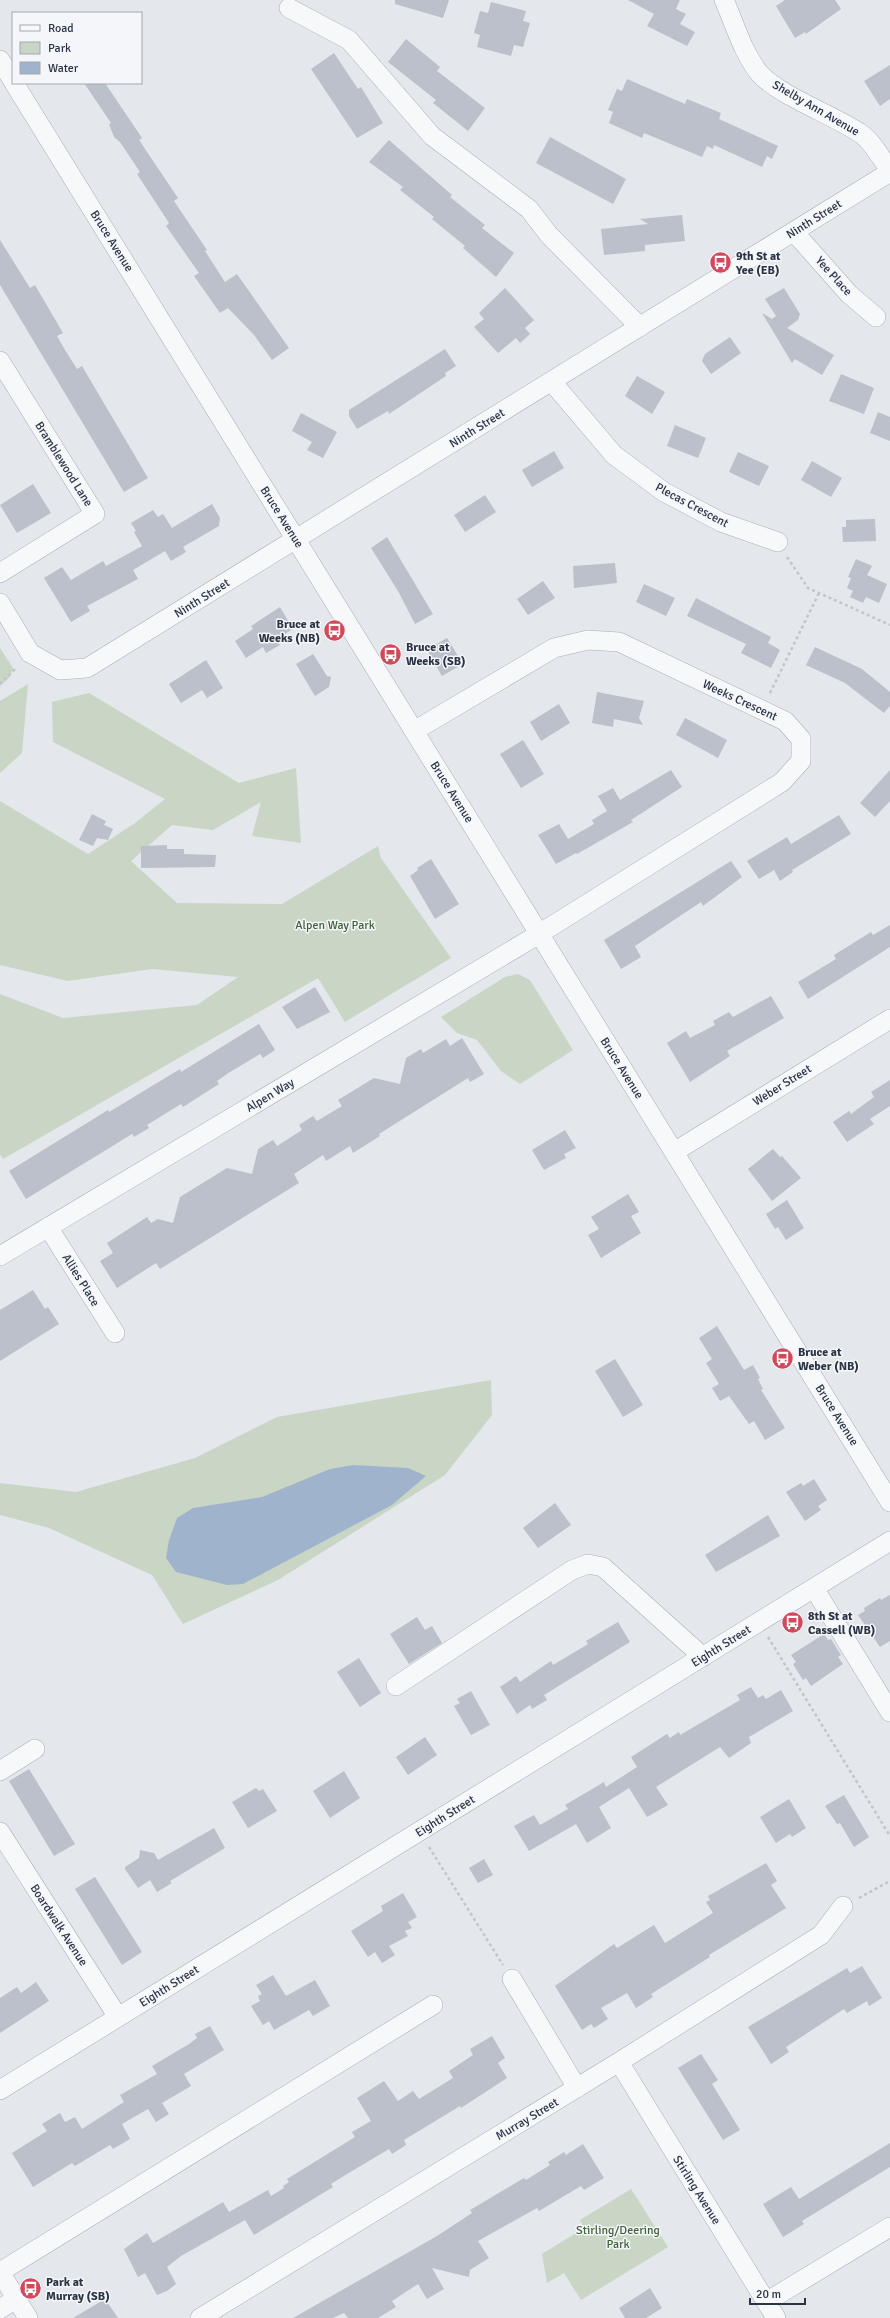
<svg xmlns="http://www.w3.org/2000/svg" width="890" height="2318" viewBox="0 0 890 2318" font-family="Signika,sans-serif">
<style>
.green{fill:#c9d6c5}
.water{fill:#9fb4cc}
.building{fill:#bbc0ca}
.lines{fill:none;stroke-linecap:round;stroke-linejoin:round}
.minor-casing{stroke:#a9aeb7;stroke-width:20}
.path{stroke:#c2c5cb;stroke-width:2.5;stroke-dasharray:3 3;stroke-linecap:butt}
.minor{stroke:#f7f8fa;stroke-width:19}
.labels{text-anchor:middle;stroke-width:3;stroke-linejoin:round;paint-order:stroke}
.street-label{font-size:12px;fill:#2b3445;stroke:#f4f6f9}
.poi-label{font-size:12px;font-weight:bold;fill:#2b3445;stroke:#f4f6f9;text-anchor:start}
.park-label{font-size:12px;fill:#3f6138;stroke:#f4f6f9}
</style>
<rect width="100%" height="100%" fill="#e4e7ec"/>
<path class="green" d="M0,648L13,668L10,677L0,686Z
M28,684L22,753L0,773V701Z
M89,693L239,783L296,768L301,843L252,836L261,802L213,830L172,825L131,861L177,903L282,904L378,846L381,858L451,958L345,1022L318,978L3,1159L0,1154V994L63,1018L197,1005L238,977L152,969L68,981L0,965V801L88,854L135,823L165,799L53,742L52,702Z
M518,974L530,980L573,1050L520,1084L501,1071L477,1040L457,1033L441,1017L505,977Z
M491,1380L492,1415L445,1475L278,1580L183,1624L152,1575L49,1528L0,1515V1483L76,1492L195,1458L277,1417Z
M631,2189L668,2247L581,2300L564,2273L547,2283L542,2254L584,2228L580,2220Z"/>
<path class="water" d="M353,1465L408,1468L426,1476L392,1505L243,1584L227,1585L176,1572L166,1558L169,1540L177,1518L193,1508L262,1497L330,1469Z"/>
<path class="building" d="M395,0H449L443,18L395,4Z
M628,0H680L676,9L686,14L680,24L695,32L687,46L647,26L654,14Z
M785,0H835L841,9L806,34L805,32L795,38L776,6Z
M491,2L526,11L523,21L530,23L523,47L514,45L511,56L477,47L480,35L474,33L480,11L488,13Z
M406,39L440,67L437,71L485,108L468,131L433,103L436,100L388,62Z
M334,53L358,89L361,87L383,123L357,138L311,69Z
M890,65V99L880,106L864,81Z
M627,79L685,104L687,99L721,113L719,119L778,146L772,159L767,156L762,167L714,145L713,149L707,146L702,157L644,133L642,138L609,123L613,112L608,110L617,89L622,91Z
M84,83H105L142,138L139,140L178,198L174,201L207,250L205,251L225,282L237,274L289,348L272,360L254,335L228,308L220,313L194,276L199,273L166,226L169,223L137,174L140,172L120,142L114,137L109,124L111,123Z
M550,137L626,179L613,204L536,163Z
M389,140L452,195L450,197L485,225L482,228L514,253L496,277L463,248L465,246L432,219L434,217L400,190L403,187L369,162Z
M682,215L685,241L645,245V251L604,255L601,229L648,224L640,219Z
M0,240L30,288L35,285L63,333L57,336L65,350L77,369L82,366L148,478L124,492L0,285Z
M505,288L534,320L525,328L530,334L520,343L516,338L498,353L474,327L484,319L479,313Z
M784,288L800,314L798,320L787,328L834,355L822,375L795,359L792,363L762,313L772,319L776,316L765,299Z
M730,337L741,353L711,374L702,361L705,354Z
M445,349L456,366L445,373L446,376L389,414L388,411L357,429L349,416V410Z
M841,374L874,388L864,414L829,401Z
M637,376L665,392L652,414L625,396Z
M878,412L890,417V441L870,433Z
M301,413L337,432L323,458L307,450L312,442L292,431Z
M675,425L706,438L698,458L667,446Z
M554,451L564,468L532,487L522,470Z
M738,452L769,466L759,486L729,472Z
M812,461L842,478L831,497L801,480Z
M33,484L51,513L17,533L0,505Z
M485,495L496,512L465,532L454,515Z
M212,504L220,518L219,526L183,547L186,552L171,561L165,551L133,570L138,579L87,606L90,611L71,622L44,578L62,567L71,580L103,561L106,566L142,546L134,532L136,531L131,523L153,510L158,517L163,514L172,528Z
M875,519L876,541L843,542L842,527H846V520Z
M387,537L433,614L415,624L398,591L371,548Z
M856,559L872,566L867,575L887,584L879,603L866,597L863,603L850,597L853,591L847,588L851,578L848,577Z
M615,563L617,583L574,588L573,566Z
M543,581L555,598L528,615L517,599Z
M644,584L675,598L666,616L636,602Z
M696,598L771,637L768,643L780,650L771,668L741,653L746,644L687,616Z
M280,607L293,629L277,639L280,645L266,653L263,647L246,658L235,641L253,629L251,626Z
M447,638L463,664L442,676L427,650Z
M815,647L862,669L890,692V706L884,713L845,683L806,665Z
M313,654L327,676L331,677L329,687L315,696L296,664Z
M206,660L223,688L207,698L202,690L181,703L169,684Z
M597,692L644,701L639,718L643,725L614,719L613,727L592,723Z
M559,704L570,723L541,741L530,722Z
M685,718L727,740L718,758L676,735Z
M523,740L544,774L521,788L500,754Z
M671,770L682,787L631,820L633,822L577,854L576,853L556,864L538,835L559,824L568,839L594,824L592,820L607,811L598,796L613,788L620,800Z
M890,770V801L875,817L860,803Z
M92,814L106,821L104,825L113,829L108,840L97,838L93,846L79,840Z
M839,815L851,834L792,870L793,872L780,881L774,870L759,879L747,861L787,837L791,844Z
M167,845V849H184V854L216,855L215,867L141,868V846Z
M431,859L459,904L435,919L410,876L418,870L417,868Z
M731,861L742,877L703,906L701,902L635,946L641,957L621,969L604,940Z
M890,925V947L808,999L798,982L836,959L834,955L871,932L873,935Z
M315,987L330,1012L297,1029L282,1007Z
M771,996L784,1018L727,1051L730,1056L690,1082L667,1043L686,1031L690,1038L715,1025L713,1021L729,1012L733,1017Z
M259,1024L275,1050L263,1058L260,1054L230,1072L217,1081L219,1084L197,1098L183,1107L181,1104L147,1125L149,1128L134,1137L132,1134L26,1199L9,1171L108,1110L109,1112L180,1069L181,1072Z
M462,1038L484,1074L470,1082L468,1078L379,1134L380,1136L353,1153L350,1146L326,1161L323,1155L294,1174L299,1183L160,1269L156,1263L117,1288L100,1261L113,1253L107,1243L147,1217L151,1223L158,1219L173,1223L180,1197L227,1168L252,1174L258,1149L273,1140L277,1146L302,1130L299,1125L313,1116L317,1121L342,1106L338,1100L374,1078L400,1084L406,1058L421,1049L423,1053L446,1039L450,1046Z
M890,1080V1106L870,1119L874,1124L847,1142L833,1122L849,1111L851,1114L874,1097L871,1092Z
M565,1130L576,1148L564,1154L566,1158L544,1170L532,1150Z
M773,1149L780,1157L782,1156L801,1178L772,1201L748,1169Z
M628,1194L639,1212L631,1216L641,1233L601,1258L588,1235L599,1229L591,1217Z
M787,1200L804,1228L786,1240L778,1227L775,1229L766,1214Z
M33,1290L45,1309L48,1307L59,1324L0,1361V1310Z
M717,1326L744,1370L753,1365L760,1378L758,1379L763,1389L761,1390L785,1428L765,1440L754,1421L749,1424L729,1396L720,1401L712,1388L719,1384L706,1363L712,1359L699,1338Z
M615,1359L643,1405L623,1417L595,1371Z
M814,1479L827,1500L818,1506L821,1510L805,1521L786,1492L801,1483L803,1486Z
M555,1503L571,1525L538,1548L523,1528Z
M768,1515L780,1536L716,1572L705,1555Z
M890,1595V1641L880,1647L858,1615L865,1611L864,1608L880,1598L881,1600Z
M417,1617L425,1630L432,1626L442,1643L409,1664L390,1634Z
M618,1622L630,1642L544,1695L547,1700L532,1709L530,1705L517,1714L500,1687L516,1676L520,1682L551,1661L553,1665L588,1644L586,1641Z
M824,1634L828,1640L831,1639L841,1655L838,1657L843,1664L811,1686L806,1678L803,1680L793,1664L796,1662L791,1655Z
M359,1658L381,1693L360,1707L337,1672Z
M751,1687L758,1698L763,1695L766,1699L781,1690L793,1711L749,1737L751,1743L729,1758L720,1747L656,1787L668,1805L647,1817L629,1788L599,1807L611,1828L587,1843L576,1824L529,1851L514,1826L534,1815L540,1825L568,1809L565,1805L604,1782L606,1787L637,1767L631,1757L667,1734L670,1738L679,1732L680,1735L740,1700L737,1695Z
M471,1691L490,1725L471,1735L454,1706L460,1703L457,1699Z
M425,1737L437,1755L408,1775L396,1757Z
M29,1769L75,1844L54,1856L9,1781Z
M344,1771L360,1798L330,1818L313,1791Z
M256,1788L259,1791L263,1789L277,1811L248,1828L232,1802Z
M844,1795L869,1837L854,1847L840,1823L837,1824L825,1806Z
M789,1799L806,1828L792,1837L790,1834L776,1843L760,1817Z
M214,1828L225,1848L170,1881L172,1883L157,1892L150,1880L138,1888L125,1869V1867L139,1858L140,1850L154,1853L158,1860Z
M484,1859L493,1875L478,1883L469,1868Z
M766,1863L777,1881L771,1885L786,1908L709,1955L710,1957L651,1994L653,1997L636,2008L627,1993L601,2008L608,2019L594,2028L591,2024L582,2030L555,1986L614,1944L617,1948L654,1925L665,1943L713,1913L706,1902L710,1900L708,1896Z
M95,1877L142,1952L122,1965L75,1889Z
M403,1893L417,1917L408,1922L412,1928L405,1931L408,1936L389,1946L395,1955L382,1963L375,1952L368,1957L351,1931L383,1911L381,1906Z
M862,1966L882,1998L869,2006L867,2001L847,2013L844,2009L786,2047L789,2052L771,2064L748,2027L847,1968L850,1973Z
M273,1975L286,1996L315,1980L330,2006L313,2016L309,2010L274,2030L269,2021L263,2025L251,2006L260,2001L258,1996L262,1994L256,1985Z
M36,1982L49,2001L0,2033V1998L17,1987L21,1993Z
M210,2026L224,2050L184,2074L191,2086L162,2103L169,2114L156,2122L148,2109L122,2124L130,2139L113,2149L110,2145L75,2166L72,2163L33,2187L12,2153L47,2131L42,2124L60,2113L65,2122L75,2117L82,2129L124,2102L120,2095L157,2074L152,2066L189,2044L197,2038L195,2034Z
M492,2036L505,2058L498,2063L507,2078L461,2108L460,2106L404,2140L406,2145L392,2154L389,2149L347,2174L331,2184L333,2187L254,2235L245,2220L181,2256L167,2267L176,2284L167,2291L157,2295L145,2273L138,2277L124,2249L147,2233L153,2243L223,2202L229,2212L268,2190L271,2196L284,2188L283,2186L289,2182L287,2179L355,2137L352,2132L371,2121L357,2098L384,2081L398,2101L413,2091L419,2099L453,2078L449,2071L473,2055L470,2049Z
M701,2054L718,2080L712,2084L740,2130L723,2140L678,2068Z
M890,2143V2167L802,2221L804,2224L783,2237L763,2204L791,2187L799,2199Z
M583,2144L604,2178L584,2190L581,2186L539,2211L537,2208L478,2241L489,2258L470,2270L469,2277L432,2268L444,2289L427,2299L418,2284L392,2301L396,2307L378,2318H348L344,2313L333,2318H293L437,2236L472,2213L470,2210L524,2178L526,2180L550,2165L548,2162L564,2152L566,2155Z
M650,2288L662,2308L646,2318H625L619,2308Z
M105,2299L118,2318H73Z"/>
<g class="lines">
<defs>
<path id="minor" d="M724,0C735,24 743,54 760,74C780,96 833,115 860,133C873,142 881,158 890,171
M289,8L349,40L432,136L529,209L549,235L640,327
M0,60L13,81
M14,83L890,1502
M794,232L849,294L876,317
M0,361L95,514L0,573
M552,382L614,455L664,492L721,522L778,542
M0,603L30,653L60,670L87,668L890,172
M674,1152L890,1019
M48,1227L115,1333
M0,1256L539,934L782,782L801,761V739L785,721L619,642L588,640L554,648L414,731
M814,1588L890,1712
M396,1686L572,1570L588,1564L603,1567L703,1657
M0,1771L35,1749
M0,1832L118,2017
M512,1979L577,2088
M619,2062L776,2318
M0,2090L890,1541
M0,2272L433,2005
M0,2272L28,2318
M766,2302L890,2227
M0,2309L16,2299
M200,2318L619,2062L821,1935L843,1906"/>
</defs>
<use href="#minor" class="minor-casing"/>
<path class="path" d="M787,557L808,588L890,625
M0,684L17,667
M770,693L819,593
M768,1637L890,1836
M429,1847L503,1965
M859,1898L890,1881"/>
<use href="#minor" class="minor"/>
</g>
<defs>
<symbol id="bus-disc" viewBox="-11 -11 22 22"><circle r="9.5" fill="#d1495b" stroke="#f4f6f9"/><path d="M-5-6H5V4H4V6H2V4H-2V6H-4V4H-5ZM-3.5-4V0h7V-4ZM-3.5 1.2v1.5H-2V1.2ZM2 1.2v1.5H3.5V1.2Z" fill="#fff"/></symbol>
</defs>
<g fill-rule="evenodd">
<use href="#bus-disc" x="708" y="250" width="25" height="25"/>
<use href="#bus-disc" x="322" y="618" width="25" height="25"/>
<use href="#bus-disc" x="378" y="642" width="25" height="25"/>
<use href="#bus-disc" x="770" y="1346" width="25" height="25"/>
<use href="#bus-disc" x="780" y="1610" width="25" height="25"/>
<use href="#bus-disc" x="18" y="2276" width="25" height="25"/>
</g>
<g class="labels">
<g class="street-label">
<text transform="translate(816 108) rotate(30)" y="4">Shelby Ann Avenue</text>
<text transform="translate(814 219) rotate(-32)" y="4">Ninth Street</text>
<text transform="translate(112 241) rotate(58)" y="4">Bruce Avenue</text>
<text transform="translate(834 276) rotate(48)" y="4">Yee Place</text>
<text transform="translate(477 428) rotate(-32)" y="4">Ninth Street</text>
<text transform="translate(64 464) rotate(58)" y="4">Bramblewood Lane</text>
<text transform="translate(692 505) rotate(28)" y="4">Plecas Crescent</text>
<text transform="translate(282 517) rotate(58)" y="4">Bruce Avenue</text>
<text transform="translate(202 598) rotate(-32)" y="4">Ninth Street</text>
<text transform="translate(740 700) rotate(25)" y="4">Weeks Crescent</text>
<text transform="translate(452 792) rotate(58)" y="4">Bruce Avenue</text>
<text transform="translate(622 1068) rotate(58)" y="4">Bruce Avenue</text>
<text transform="translate(782 1085) rotate(-32)" y="4">Weber Street</text>
<text transform="translate(270 1095) rotate(-31)" y="4">Alpen Way</text>
<text transform="translate(81 1280) rotate(58)" y="4">Allies Place</text>
<text transform="translate(837 1415) rotate(58)" y="4">Bruce Avenue</text>
<text transform="translate(721 1646) rotate(-32)" y="4">Eighth Street</text>
<text transform="translate(445 1816) rotate(-32)" y="4">Eighth Street</text>
<text transform="translate(59 1925) rotate(57)" y="4">Boardwalk Avenue</text>
<text transform="translate(169 1986) rotate(-32)" y="4">Eighth Street</text>
<text transform="translate(527 2119) rotate(-31)" y="4">Murray Street</text>
<text transform="translate(697 2190) rotate(58)" y="4">Stirling Avenue</text>
</g>
<g class="poi-label">
<text x="736" y="260">9th St at<tspan x="736" dy="14">Yee (EB)</tspan></text>
<text x="320" y="628" text-anchor="end">Bruce at<tspan x="320" dy="14">Weeks (NB)</tspan></text>
<text x="406" y="651">Bruce at<tspan x="406" dy="14">Weeks (SB)</tspan></text>
<text x="798" y="1356">Bruce at<tspan x="798" dy="14">Weber (NB)</tspan></text>
<text x="808" y="1620">8th St at<tspan x="808" dy="14">Cassell (WB)</tspan></text>
<text x="46" y="2286">Park at<tspan x="46" dy="14">Murray (SB)</tspan></text>
</g>
<g class="park-label">
<text x="335" y="929">Alpen Way Park</text>
<text x="618" y="2234">Stirling/Deering<tspan x="618" dy="14">Park</tspan></text>
</g>
</g>
<rect x="12" y="12" width="130" height="72" fill="#f4f6f9" stroke="#a4a8b1"/>
<rect x="20" y="25" width="20" height="6" fill="#f7f8fa" stroke="#a4a8b1"/>
<text x="48" y="32" font-size="12" fill="#2b3445">Road</text>
<rect x="20" y="42" width="20" height="12" fill="#c9d6c5" stroke="#a4a8b1"/>
<text x="48" y="52" font-size="12" fill="#2b3445">Park</text>
<rect x="20" y="62" width="20" height="12" fill="#9fb4cc" stroke="#a4a8b1"/>
<text x="48" y="72" font-size="12" fill="#2b3445">Water</text>
<path d="M750 2298v6h55v-6" fill="none" stroke="#2b3445" stroke-width="2"/>
<text x="756" y="2298" font-size="12" fill="#2b3445" stroke="#f4f6f9" stroke-width="3" paint-order="stroke">20 m</text>
</svg>
